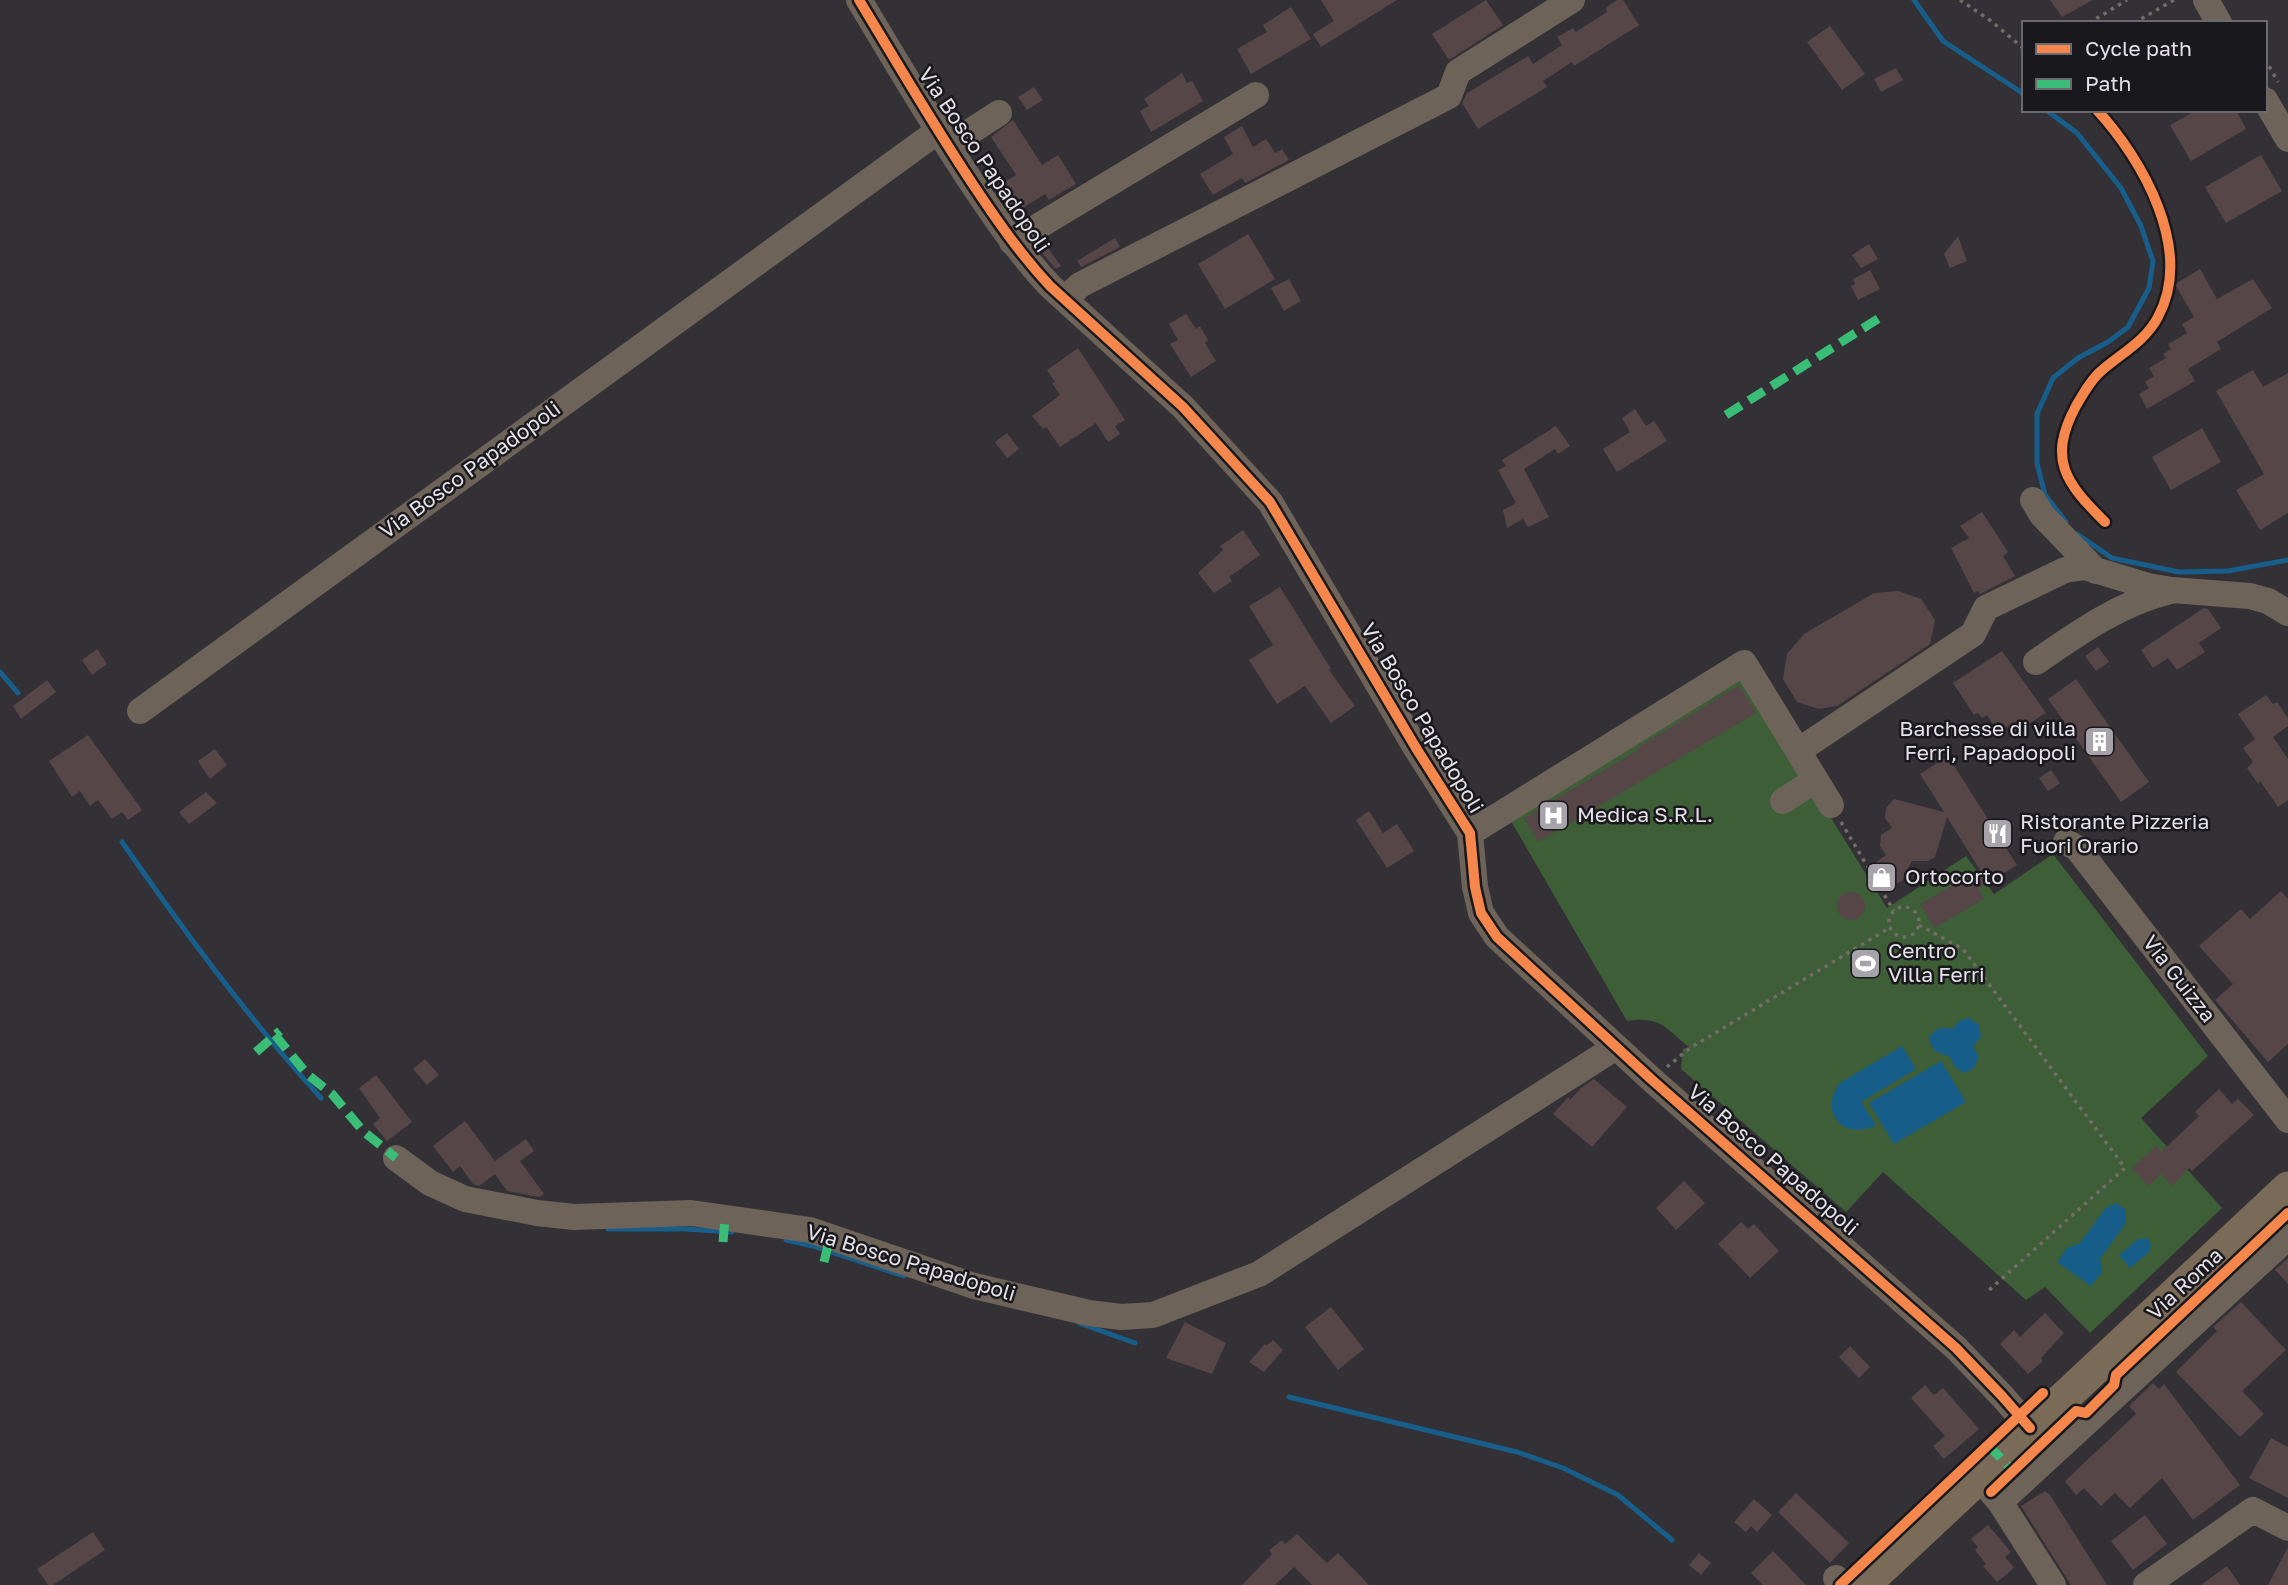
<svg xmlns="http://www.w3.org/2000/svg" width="2288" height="1585" viewBox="0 0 2288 1585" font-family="'Golos Text',sans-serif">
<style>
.green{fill:#3d5e36}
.water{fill:#175e8b}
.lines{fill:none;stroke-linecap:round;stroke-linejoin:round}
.stream{stroke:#175e8b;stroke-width:5}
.building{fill:#564648}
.path{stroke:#746c66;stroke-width:3.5;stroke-dasharray:3.5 5;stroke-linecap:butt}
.minor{stroke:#6d6358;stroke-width:26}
.major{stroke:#7a6a58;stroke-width:33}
.quiet{stroke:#3abd76;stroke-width:9;stroke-dasharray:18 9;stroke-linecap:butt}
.cycleway-casing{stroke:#19181c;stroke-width:15}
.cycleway{stroke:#f5874c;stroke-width:10}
.labels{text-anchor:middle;stroke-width:5;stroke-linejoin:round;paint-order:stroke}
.street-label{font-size:21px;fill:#e4e2e8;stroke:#19181c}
.poi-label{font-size:21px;fill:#e4e2e8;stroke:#19181c;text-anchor:start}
</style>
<rect width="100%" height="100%" fill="#333136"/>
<path class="green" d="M1733,660L1887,908L1966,856L1994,894L2053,854L2208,1056L2141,1118L2222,1208L2090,1333L2045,1287L2026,1300L1883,1172L1846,1212L1681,1069L1683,1049L1689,1047C1665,1028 1660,1016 1627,1021L1501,804Z"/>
<path class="water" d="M1969,1018L1979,1025L1981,1037L1973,1046L1979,1057L1973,1069L1964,1073L1955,1067L1949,1056C1936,1053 1932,1050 1929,1038C1936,1027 1941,1027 1953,1029L1959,1021Z
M1902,1046L1916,1069L1861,1102L1876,1125C1844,1142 1818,1111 1840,1083Z
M1941,1061L1966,1102L1894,1144L1869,1103Z
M2116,1203L2126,1210V1223L2100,1259L2102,1272L2091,1286L2057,1262L2067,1248L2080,1243L2105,1209Z
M2147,1238L2151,1244L2149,1252L2130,1268L2119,1255L2138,1239Z"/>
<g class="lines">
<path class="stream" d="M1914,0L1943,41L2024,94
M2046,110L2077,133L2121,188L2141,226L2153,261L2149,288L2128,327L2108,342L2078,358L2053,378L2037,414V463L2045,495L2066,522
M2077,534L2112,558L2179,572L2228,571L2288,560
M0,672L18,693
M122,842C184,931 248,1018 321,1098
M608,1229H685L732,1232
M786,1240L813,1246L904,1276
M1079,1323L1135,1343
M1289,1397L1517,1452L1563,1468L1618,1495L1672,1540"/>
</g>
<path class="building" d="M1321,0H1397L1321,47L1313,34L1334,21Z
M1486,0L1503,25L1449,60L1432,34Z
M1617,0H1623L1639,25L1574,66L1572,62L1543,81L1547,87L1478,129L1462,103L1467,93L1528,56L1533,64L1562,45L1557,37L1573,28L1576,32L1607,12L1606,8Z
M2050,0H2093L2062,17Z
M1291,7L1311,39L1251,74L1237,49L1267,32L1263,25Z
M1830,26L1865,74L1842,90L1807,42Z
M1896,68L1903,80L1881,92L1874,79Z
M1182,73L1187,83L1192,81L1203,101L1151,132L1140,111L1149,106L1144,99Z
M1034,87L1043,100L1027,110L1018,97Z
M2197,110H2236L2246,129L2191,161L2170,125Z
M1013,120L1042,165L1058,155L1076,184L1049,200L1045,194L1013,214L995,188L1016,175L991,137Z
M1242,126L1253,147L1266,139L1275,153L1282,149L1289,160L1245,183L1242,178L1213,195L1200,174L1233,154L1224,137Z
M2261,155L2282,191L2226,223L2205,187Z
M1248,234L1275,279L1225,309L1198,264Z
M1958,236L1967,261L1950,268L1944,254Z
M1115,238L1120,247L1081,267L1077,261Z
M1869,244L1878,259L1861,268L1852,255Z
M1047,247L1061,266L1056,269L1042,253Z
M2200,269L2217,299L2253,279L2272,308L2217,342L2221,349L2188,369L2195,381L2147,409L2139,394L2149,388L2145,382L2154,376L2149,368L2166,358L2163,354L2171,349L2168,344L2187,333L2182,324L2194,317L2175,284Z
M1870,270L1880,289L1858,300L1851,286L1855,284L1853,279Z
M1289,279L1301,301L1284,311L1271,288Z
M1186,314L1196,329L1200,326L1208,340L1205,343L1216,361L1191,377L1170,344L1178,340L1169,324Z
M1078,348L1125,420L1115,426L1120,434L1108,442L1096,423L1060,447L1046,427L1043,429L1032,416L1060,395L1052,383L1055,382L1047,370Z
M2253,370L2263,387L2288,373V513L2260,530L2236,490L2264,474L2216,391Z
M1635,409L1646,426L1654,421L1667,441L1617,472L1603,449L1630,432L1622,418Z
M1556,426L1570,446L1558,454L1555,449L1524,469L1549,517L1528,527L1523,519L1507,528L1503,510L1516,503L1498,470L1506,466L1502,460Z
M2202,428L2221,462L2171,490L2152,457Z
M1007,433L1019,449L1007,458L995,442Z
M1982,512L2008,552L2003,556L2015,576L1980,594L1978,591L1974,593L1951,548L1969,538L1960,526Z
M1243,530L1260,555L1229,577L1232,581L1214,593L1198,573L1223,550L1220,546Z
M1280,587L1331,669L1329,670L1355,706L1331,723L1305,686L1277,704L1249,660L1273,645L1249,606Z
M1898,591L1921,599L1935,620L1930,644L1837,706L1819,709L1797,702L1783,679L1787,654L1804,634L1874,593Z
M2204,608L2208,609L2221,628L2199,643L2205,652L2177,670L2168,658L2153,668L2141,650Z
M2098,647L2109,662L2096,671L2085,656Z
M97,649L107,664L92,675L82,660Z
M2002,651L2046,713L2012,734L2007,726L1998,732L1987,715L1982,718L1978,713L1974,715L1953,683Z
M2076,679L2149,782L2121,802L2048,699Z
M47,680L56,692L21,719L13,706Z
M1739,685L1756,713L1538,842L1524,818L1638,750L1637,748Z
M2266,695L2273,704L2277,702L2288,718V726L2273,737L2288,759V800L2278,807L2260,781L2258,784L2247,768L2253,762L2243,748L2255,739L2238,714Z
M88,735L142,810L128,820L122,812L112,819L98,800L90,806L80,791L72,797L49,761Z
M215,749L227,765L210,779L198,761Z
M1948,756L2017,865L1978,889L1984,899L1934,928L1920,904L1980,870L1947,817L1935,857L1928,861H1912L1902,881L1894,885L1875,882L1876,862L1886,855L1880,846L1881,835L1892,828L1885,818L1886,808L1894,799L1944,812L1920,774Z
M2051,770L2060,783L2048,791L2039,778Z
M206,792L217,803L189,824L179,812Z
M1369,811L1383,833L1397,824L1414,851L1387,868L1356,820Z
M2281,891L2288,899V1044L2268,1062L2215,1000L2233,984L2199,946L2241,909L2250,919Z
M1837 906a14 14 0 1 1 28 0a14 14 0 1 1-28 0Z
M425,1059L439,1075L427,1085L413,1069Z
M376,1075L412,1122L387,1141L373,1124L380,1118L359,1088Z
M1594,1079L1627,1107L1592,1147L1553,1114L1568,1097L1570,1100L1581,1088Z
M2219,1089L2232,1104L2238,1099L2254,1115L2192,1171L2189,1168L2172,1186L2161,1174L2148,1186L2132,1168L2156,1146L2161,1152L2199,1116L2195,1112Z
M465,1121L495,1161L526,1139L534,1151L520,1161L544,1194L539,1197L507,1191L495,1174L479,1186L473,1184L460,1166L453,1172L433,1146Z
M1684,1181L1705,1203L1676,1230L1656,1208Z
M1741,1222L1748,1229L1754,1224L1779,1251L1750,1278L1718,1244Z
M2288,1258V1284L2275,1270Z
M2241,1302L2286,1350L2242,1391L2264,1414L2240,1437L2176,1372L2217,1331L2213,1327Z
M1331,1307L1364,1349L1338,1370L1305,1327Z
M2045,1313L2064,1333L2041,1358L2043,1361L2028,1374L2000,1344L2014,1330L2020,1337Z
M1185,1322L1226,1343L1212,1374L1166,1358Z
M1273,1340L1283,1350L1264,1372L1249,1362L1265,1344L1266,1346Z
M1850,1346L1870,1367L1859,1378L1839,1357Z
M2153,1383L2159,1389L2164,1384L2240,1485L2193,1520L2162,1478L2130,1508L2115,1493L2101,1506L2084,1488L2076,1495L2065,1481L2136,1414L2129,1406Z
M1925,1385L1934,1395L1943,1388L1979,1429L1944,1459L1933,1446L1945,1436L1911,1398Z
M2271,1438L2288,1447V1498L2249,1478Z
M2045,1491L2050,1495L2107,1585H2071L2021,1506Z
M1796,1493L1849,1543L1830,1563L1778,1512Z
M1754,1499L1772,1515L1757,1532L1751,1526L1746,1532L1734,1522Z
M2145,1515L2167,1544L2133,1570L2111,1541Z
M1988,1525L2011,1552L2005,1557L2014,1568L1997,1582L1983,1566L1986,1564L1975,1550L1978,1547L1971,1539Z
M93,1532L105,1550L53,1585H48L37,1569Z
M1297,1534L1327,1563L1338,1553L1369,1585H1312L1294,1567L1275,1585H1242L1272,1554L1269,1550L1282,1540L1285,1544Z
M2288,1547V1585H2268Z
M1773,1551L1783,1561L1806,1585H1763L1751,1573Z
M1699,1553L1711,1563L1701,1575L1689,1565Z
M2227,1566L2240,1585H2201Z"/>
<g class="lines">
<path class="path" d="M1960,0L1991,21L2024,49
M2089,23L2127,0
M2134,23L2174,0
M2265,59L2278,82
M2097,110C2143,160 2194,250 2158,317C2145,342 2120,354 2100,372C2090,381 2083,394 2076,406C2047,460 2066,483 2105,522
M1841,822L1894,911
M1889 922a15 15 0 1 1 30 0a15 15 0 1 1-30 0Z
M1919,925L1963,949L2125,1168L1987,1292
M1667,1067L1690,1048L1891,927"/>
<path class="minor" d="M859,0C896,61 932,123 972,183C996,219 1020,254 1050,286L1183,407L1270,502L1416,748L1470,833L1475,887L1481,913L1497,937L1651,1079L1956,1348L2002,1396L2030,1428
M2206,0L2219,23
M2265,100L2288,139
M948,146L999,113
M1012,242L1256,95
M1065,299L1080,285L1449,96L1458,72L1572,0
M2033,500L2042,515L2096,571
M2036,662C2078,633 2120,603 2170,591
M140,711L938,131
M1798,751L1831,805
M1783,801L1815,780
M1470,833L1744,663L1798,751L1973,634L1986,608L2065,570L2085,567L2148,586L2172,590L2250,596L2268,601L2288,613
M2066,842L2077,848L2288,1120
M396,1158L430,1183L465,1199L537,1213L574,1217L691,1213L810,1230L974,1286L1089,1313L1121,1317L1153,1315L1259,1274L1616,1047
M1989,1489L2000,1502L2053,1585
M2000,1502L2288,1237
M1836,1578L1842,1585
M2146,1585L2253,1510L2288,1528"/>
<path class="major" d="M1864,1585L2288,1188"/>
<path class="quiet" d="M1726,415L1884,315
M275,1035L307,1074L332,1094L363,1131L396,1158
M256,1052L280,1031
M723,1242L725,1218
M824,1262L830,1237
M1988,1445L2013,1471"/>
<defs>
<path id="cycleway" d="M859,0C896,61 932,123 972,183C996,219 1020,254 1050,286L1183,407L1270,502L1416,748L1470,833L1475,887L1481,913L1497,937L1651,1079L1956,1348L2002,1396L2030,1428
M2097,110C2143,160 2194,250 2158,317C2145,342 2120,354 2100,372C2090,381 2083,394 2076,406C2047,460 2066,483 2105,522
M1991,1492L2076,1411L2086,1413L2114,1385L2116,1375L2288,1213
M1840,1585L2043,1393"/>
</defs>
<use href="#cycleway" class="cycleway-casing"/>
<use href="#cycleway" class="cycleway"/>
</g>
<defs>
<symbol id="building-square" viewBox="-11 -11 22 22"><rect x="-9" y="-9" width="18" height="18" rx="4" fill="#a6a4aa" stroke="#19181c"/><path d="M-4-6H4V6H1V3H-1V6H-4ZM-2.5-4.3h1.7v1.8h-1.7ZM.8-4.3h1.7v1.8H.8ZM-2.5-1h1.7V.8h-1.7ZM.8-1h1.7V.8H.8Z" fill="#fff"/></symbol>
<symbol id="hospital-square" viewBox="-11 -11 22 22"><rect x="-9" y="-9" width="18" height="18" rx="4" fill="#a6a4aa" stroke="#19181c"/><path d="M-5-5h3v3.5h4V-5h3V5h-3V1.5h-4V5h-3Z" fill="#fff"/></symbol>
<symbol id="restaurant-square" viewBox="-11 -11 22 22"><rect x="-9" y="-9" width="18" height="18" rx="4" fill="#a6a4aa" stroke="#19181c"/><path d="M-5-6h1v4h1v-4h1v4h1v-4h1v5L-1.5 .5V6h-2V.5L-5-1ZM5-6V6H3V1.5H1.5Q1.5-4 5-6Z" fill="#fff"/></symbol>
<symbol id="shop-square" viewBox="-11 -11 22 22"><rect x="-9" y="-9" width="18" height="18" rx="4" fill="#a6a4aa" stroke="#19181c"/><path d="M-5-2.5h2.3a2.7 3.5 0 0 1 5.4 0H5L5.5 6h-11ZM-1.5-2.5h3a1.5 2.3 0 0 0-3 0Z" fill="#fff"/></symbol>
<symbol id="stadium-square" viewBox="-11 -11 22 22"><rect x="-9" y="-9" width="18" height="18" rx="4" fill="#a6a4aa" stroke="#19181c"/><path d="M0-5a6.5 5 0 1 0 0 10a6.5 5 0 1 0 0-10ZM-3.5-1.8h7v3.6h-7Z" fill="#fff"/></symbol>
</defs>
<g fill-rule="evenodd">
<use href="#building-square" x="2082" y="724" width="35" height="35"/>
<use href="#hospital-square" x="1536" y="798" width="35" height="35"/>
<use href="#restaurant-square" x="1980" y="816" width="35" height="35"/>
<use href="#shop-square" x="1864" y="860" width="35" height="35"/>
<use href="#stadium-square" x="1848" y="946" width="35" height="35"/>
</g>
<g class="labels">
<g class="street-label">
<text transform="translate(984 160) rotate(56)" y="7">Via Bosco Papadopoli</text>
<text transform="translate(470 470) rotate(-36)" y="7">Via Bosco Papadopoli</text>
<text transform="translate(1422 718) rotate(59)" y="7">Via Bosco Papadopoli</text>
<text transform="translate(2179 979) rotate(52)" y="7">Via Guizza</text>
<text transform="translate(1773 1160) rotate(41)" y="7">Via Bosco Papadopoli</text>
<text transform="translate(911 1263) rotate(17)" y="7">Via Bosco Papadopoli</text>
<text transform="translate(2185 1284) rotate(-43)" y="7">Via Roma</text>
</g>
<g class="poi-label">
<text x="2076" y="736" text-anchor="end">Barchesse di villa<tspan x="2076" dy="24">Ferri, Papadopoli</tspan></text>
<text x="1577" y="822">Medica S.R.L.</text>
<text x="2020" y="829">Ristorante Pizzeria<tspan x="2020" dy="24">Fuori Orario</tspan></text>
<text x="1905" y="884">Ortocorto</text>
<text x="1888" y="958">Centro<tspan x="1888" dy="24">Villa Ferri</tspan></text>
</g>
</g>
<rect x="2022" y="21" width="245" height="91" fill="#19181c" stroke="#6a696e" stroke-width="2"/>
<rect x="2036" y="44" width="35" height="10" fill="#f5874c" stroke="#6a696e" stroke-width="2"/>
<text x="2085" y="56" font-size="21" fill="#e4e2e8">Cycle path</text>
<rect x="2036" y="79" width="35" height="10" fill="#3abd76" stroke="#6a696e" stroke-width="2"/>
<text x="2085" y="91" font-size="21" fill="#e4e2e8">Path</text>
</svg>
